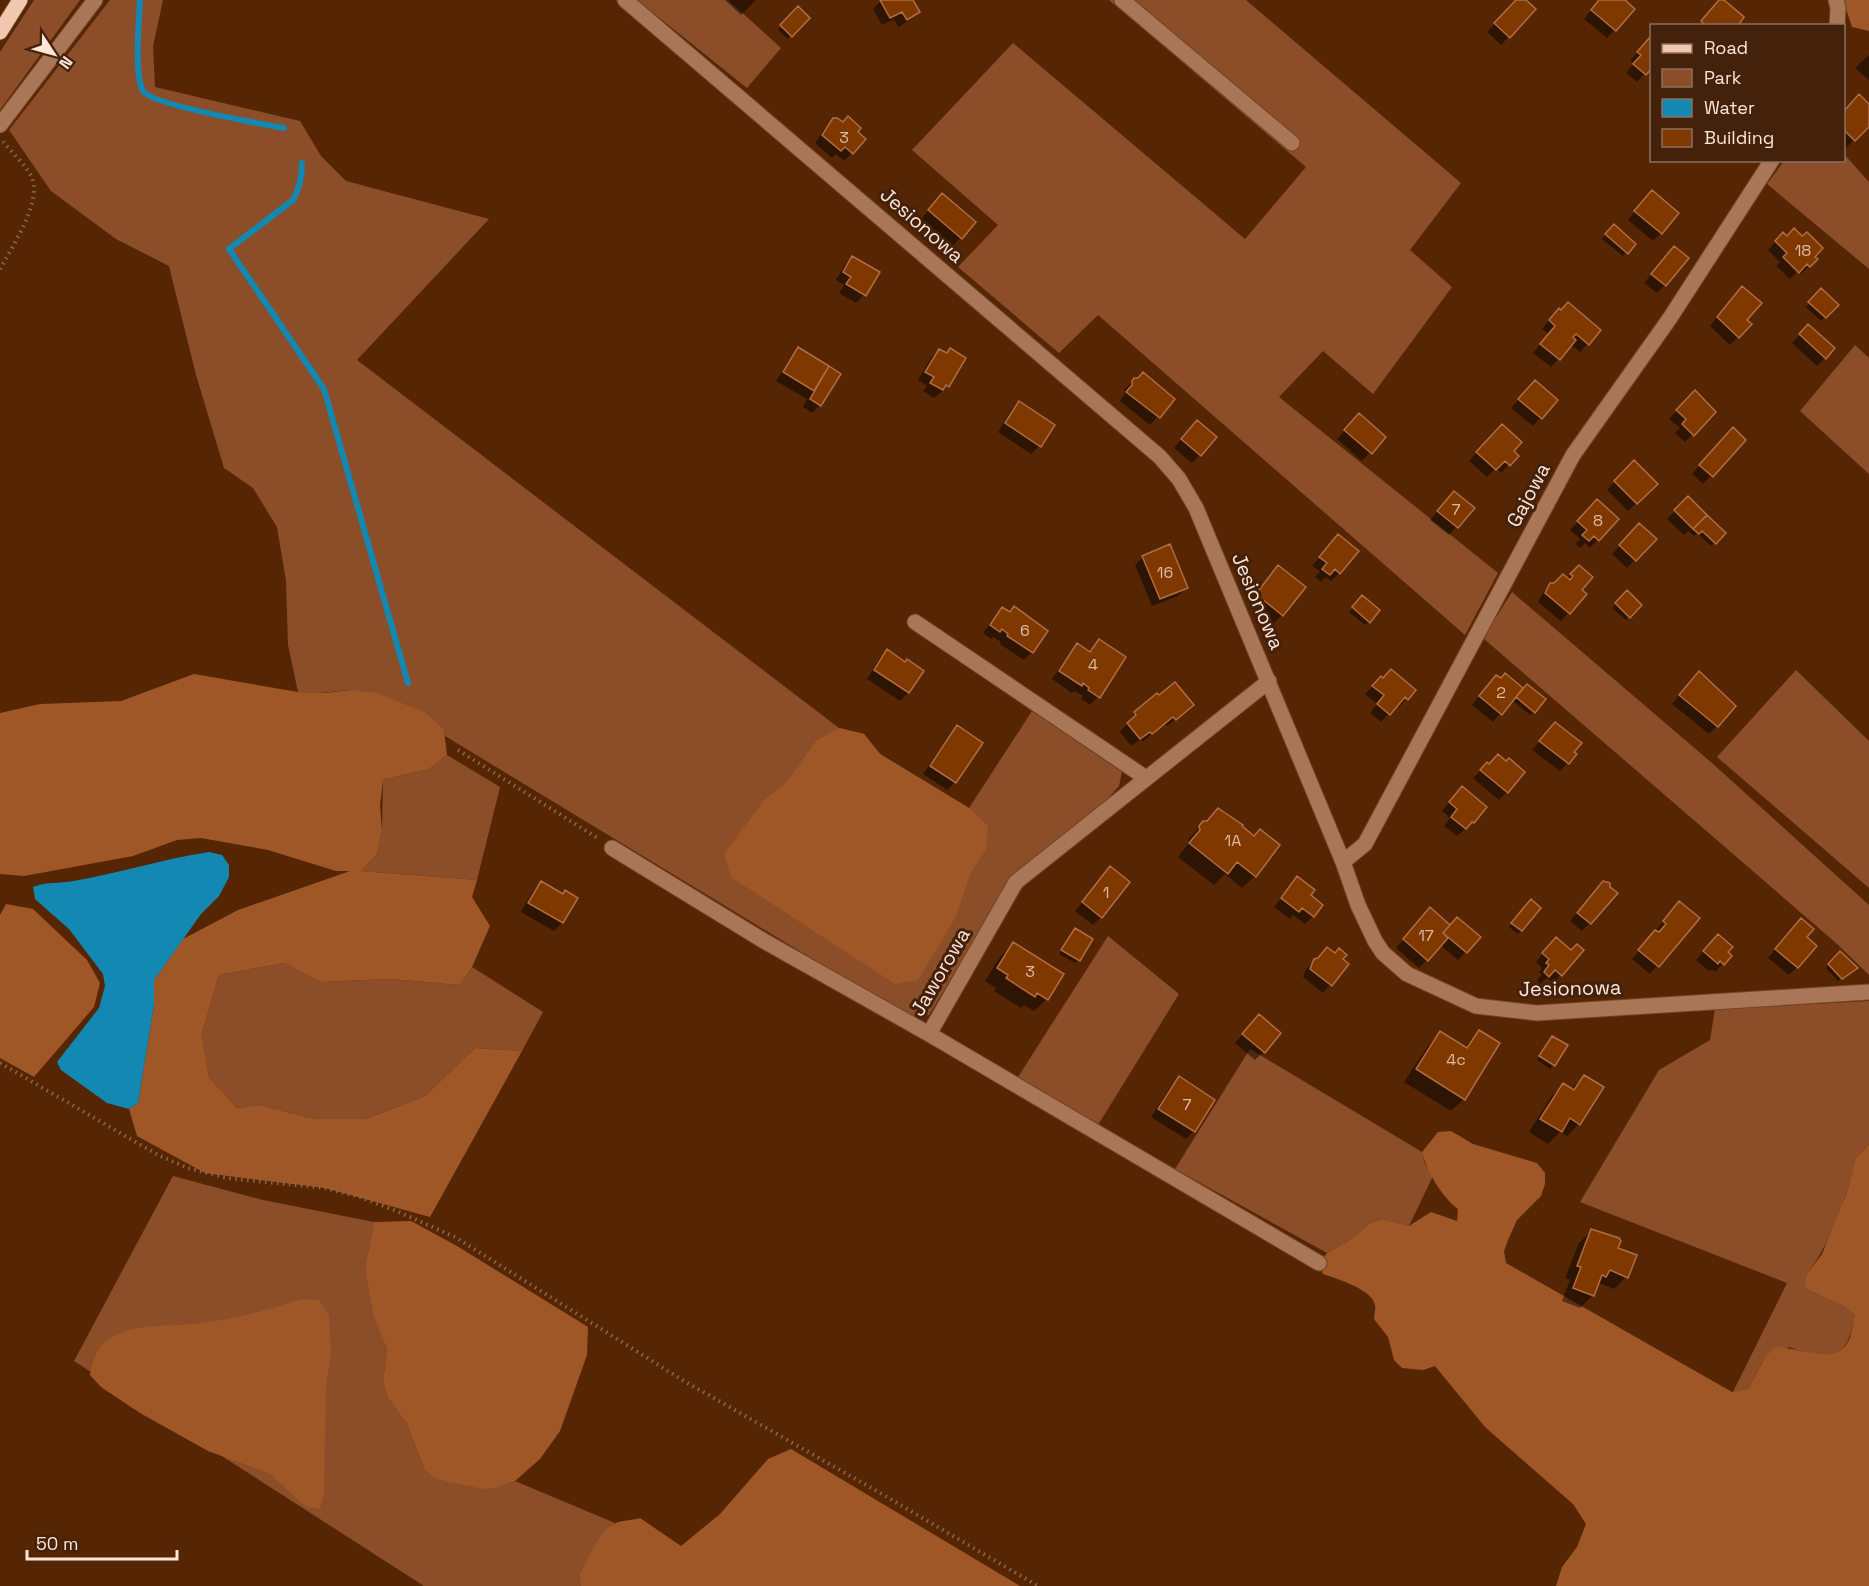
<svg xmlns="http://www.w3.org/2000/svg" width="1869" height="1586" viewBox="0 0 1869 1586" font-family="'Space Grotesk',sans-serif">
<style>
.green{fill:#8b4e29}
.forest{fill:#a05728}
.water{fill:#1288b3}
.shadow{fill:#0007}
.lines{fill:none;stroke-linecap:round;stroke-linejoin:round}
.stream{stroke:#1288b3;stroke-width:6}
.building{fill:#7e3800;stroke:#b16d44;stroke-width:1.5}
.minor-casing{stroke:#714526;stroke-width:17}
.major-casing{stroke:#714526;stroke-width:17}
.path{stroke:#8e664b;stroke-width:4;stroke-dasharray:1.5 4.5;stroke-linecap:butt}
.minor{stroke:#aa7658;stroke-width:15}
.major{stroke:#f2c7af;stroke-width:15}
.labels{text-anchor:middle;stroke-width:6;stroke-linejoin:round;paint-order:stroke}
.number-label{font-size:16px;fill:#ddbaa2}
.street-label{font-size:20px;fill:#fde5d8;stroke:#43210b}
</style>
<rect width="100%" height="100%" fill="#562604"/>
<path class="green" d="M34,0H80L0,110V52Z
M110,0H163L153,46L155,87L300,121L321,156L346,181L489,219L357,360L839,728L864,734L880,754L969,808L1032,711L1122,772L1119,786L1104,803L1013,876L929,1015L914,1018L882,1001L445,736L444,730L351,690L319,693L298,692L288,645L286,581L277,527L253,488L224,468L196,375L169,266L116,239L51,191L9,130Z
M637,0H728L781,48L747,88Z
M1109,0H1246L1461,183L1410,250L1452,287L1373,394L1323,351L1279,397L1498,573L1465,635L1098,315L1059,353L958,267L998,225L912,150L1013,43L1245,239L1306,167Z
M1844,154L1869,182V269L1767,184L1784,161L1844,160Z
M1855,345L1869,358V474L1800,411Z
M1512,592L1712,763L1869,905V975L1836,943L1483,638Z
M1796,670L1869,741V888L1717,757Z
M447,755L500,787L477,880L361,871L377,854L382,831L383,780L429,769Z
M1108,936L1179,994L1098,1125L1018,1077Z
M284,963L321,982L389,979L460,985L472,967L543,1012L522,1051L475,1048L425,1096L366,1119H315L260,1105L237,1108L209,1077L202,1034L219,975Z
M1869,1001V1144C1853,1160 1853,1174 1846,1194C1837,1222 1825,1250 1807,1274L1814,1293L1848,1306L1855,1315C1853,1322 1852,1331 1849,1338C1840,1363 1808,1354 1789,1347L1763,1361L1748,1389L1733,1392L1787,1283L1580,1202L1659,1070L1710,1040L1715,1009Z
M1250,1049L1422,1152L1425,1164L1433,1176L1409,1226L1383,1219L1370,1223L1350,1240L1327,1253L1175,1169Z
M173,1176L263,1200L374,1222L365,1267L387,1348L383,1382L388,1398L407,1424L424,1469L500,1487L515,1481L615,1523L579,1575L581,1586H424L74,1361Z"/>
<path class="forest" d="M1843,0H1869V31L1852,27Z
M194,674L298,692L324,693L351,690L377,693L426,713L444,730L447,755L429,769L383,780L380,805L382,831L377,854L361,871L477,880L472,897L490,926L472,967L460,985L389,979L321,982L284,963L219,975L202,1034L209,1077L237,1108L260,1105L315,1119H366L425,1096L475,1048L522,1051L430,1217L325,1188L205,1173L137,1136L129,1109L138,1103L154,1005V980L183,939L238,910L350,871H336L268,850L201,838L177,840L133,856L24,876L0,874V713L40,704L121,701Z
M839,728L864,734L880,754L969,808L988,826L986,849L971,872L955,918L918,980L895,984L731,877L724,854L765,799L786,783L816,741Z
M6,904L33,909L87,960L100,983L94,1007L34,1077L0,1058V915Z
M1451,1131L1473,1144L1537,1163L1545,1173V1184L1541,1196L1517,1220L1508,1240L1504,1251L1506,1263L1732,1392L1748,1389L1766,1356L1776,1347C1798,1347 1838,1368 1850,1338C1852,1331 1853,1322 1855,1315C1842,1300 1821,1299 1805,1287L1807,1274L1822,1254L1846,1195L1856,1159L1869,1144V1586H1556L1562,1567L1577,1547L1586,1524L1573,1504L1485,1427L1435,1366L1423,1370L1402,1368L1394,1360L1388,1337L1374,1319C1374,1315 1376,1309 1375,1305C1372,1289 1337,1279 1323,1274L1319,1263L1327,1253L1350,1240L1370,1223L1383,1219L1409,1226L1431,1212L1457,1221L1458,1209C1442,1197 1427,1172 1422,1152L1438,1132Z
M411,1221L457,1246L588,1327L587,1355L560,1431L540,1459L515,1481L500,1487L483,1489L436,1479L424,1469L407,1424L388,1398L383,1382L387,1348L374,1317L365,1267L374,1222Z
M301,1299L319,1300L329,1316L331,1352L326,1387L324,1493L320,1509L305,1506L269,1473L208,1451L140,1413L101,1387L90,1375C92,1361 98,1344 112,1337C137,1323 165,1327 193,1324C229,1320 266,1311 301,1299Z
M791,1449L1020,1586H581L579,1575C590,1557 596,1533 616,1523C623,1520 633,1520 640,1518L681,1546L720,1514L768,1459Z"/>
<path class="water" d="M209,852L222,855L229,865V877L219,896L201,914L154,980V1005L138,1103L129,1109L107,1103L61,1070L57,1062L99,1008L105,986L103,974L69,929L35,899L33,887C47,881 59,884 74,881C119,873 163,859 209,852Z"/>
<path class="shadow" d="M725,0H756L741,15Z
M882,0H912L918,12L910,20L898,27L894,19L882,25L873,9Z
M1518,0H1524L1534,9L1501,45L1487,32Z
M1599,0H1622L1633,9L1607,38L1584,19Z
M798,9L808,18L788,39L778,30Z
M1652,35V65L1637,82L1626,73L1634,63L1630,61Z
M1869,55V80L1855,68Z
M1859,96L1869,106V124L1846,148L1844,146V112Z
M833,119L852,153L844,161L836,154L832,158L815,143L825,128Z
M1644,200L1661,233L1653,241L1628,220Z
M935,203L974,222L953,246L921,219Z
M1614,226L1634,244L1623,256L1602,239Z
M1783,234L1812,257L1809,266L1801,274L1798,271L1790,279L1776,266L1780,262L1768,250Z
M1674,248L1665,285L1657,293L1644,283Z
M852,258L864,295L856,303L839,293L844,285L836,280L844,266Z
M1821,291L1837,305L1821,321L1806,307Z
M1734,296L1745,320L1738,337L1730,345L1710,326Z
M1551,318L1599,330L1580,352L1571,345L1551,367L1533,353L1549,334L1542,329Z
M1808,326L1825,358L1817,366L1792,343Z
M799,349L839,374L820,405L812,413L803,407L807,399L776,381L791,357Z
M939,350L948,386L934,398L923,391L927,386L918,380L931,358Z
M1135,379L1173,399L1150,425L1120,401L1125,394L1124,390Z
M1527,390L1556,400L1533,426L1511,408Z
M1695,392L1714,412L1685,442L1675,433L1680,428L1669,419Z
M1019,403L1053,425L1039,446L1031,454L998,432L1011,411Z
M1351,423L1384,437L1362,461L1337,439Z
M1189,430L1200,455L1192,463L1174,448Z
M1494,434L1517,456L1501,473L1496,468L1487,477L1469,461Z
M1725,437L1744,440L1703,484L1692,474Z
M1634,462L1656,484L1628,511L1607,490Z
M1688,498L1724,533L1711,546L1697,533L1694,536L1688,531L1684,535L1667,519Z
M1446,501L1473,508L1449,535L1430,520Z
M1589,509L1617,519L1590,548L1585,543L1580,548L1575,544L1580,539L1570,530Z
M1639,525L1654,539L1627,568L1612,554Z
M1338,536L1339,573L1331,581L1326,577L1321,582L1315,577L1320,571L1312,566Z
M1143,557L1186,588L1178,596L1152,606L1135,565Z
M1579,567L1580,590L1585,594L1561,621L1538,602L1543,593L1551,584L1567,579Z
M1270,575L1282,615L1274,623L1249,602Z
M1627,592L1640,605L1626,620L1612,608Z
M1362,597L1369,622L1365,625L1349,612Z
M1002,608L1009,613L1014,608L1032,652L1024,660L1000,644L1001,642L993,637L991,639L983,633Z
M1099,641L1098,697L1090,705L1081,699L1083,696L1074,691L1072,693L1052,679L1070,653L1078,645L1089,653Z
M887,651L905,663L922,671L908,693L900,701L867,679L879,659Z
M1505,675L1523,690L1534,712L1530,715L1512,700L1493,722L1472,705L1488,685L1500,680Z
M1691,681L1717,726L1709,734L1672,704Z
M1373,686L1414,690L1399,707L1396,705L1381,722L1370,713L1377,704L1365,694Z
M1157,696L1184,713L1167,726L1165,724L1143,741L1141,739L1131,746L1120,732L1135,714Z
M958,727L955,782L947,790L923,774L950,735Z
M1548,732L1575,755L1560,771L1532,750Z
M1487,764L1507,792L1499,800L1473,778Z
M1454,796L1473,822L1457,836L1444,826L1450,818L1442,811Z
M1218,810L1255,876L1242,888L1225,874L1214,885L1178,857L1188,844V840L1191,836Z
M1110,868L1101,917L1093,925L1075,911Z
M1297,878L1309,896L1313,916L1305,924L1293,915L1290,919L1274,907Z
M541,883L563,895L576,898L562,923L554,931L521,912L533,891Z
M1609,888L1616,894L1582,931L1570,921L1595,891Z
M1527,905L1539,909L1518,934L1509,927Z
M1430,909L1450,926L1479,937L1458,960L1440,945L1419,968L1396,948Z
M1672,911L1698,918L1650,974L1632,959Z
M1793,928L1805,937L1797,967L1789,975L1768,958Z
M1075,930L1078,960L1075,963L1059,954Z
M1013,944L1047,999L1034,1011L1024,1005L1021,1008L994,991L996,988L985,981L1000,957Z
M1710,944L1726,953L1723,964L1715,972L1712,969L1709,971L1696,960Z
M1548,947L1570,952L1582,950L1553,983L1547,978L1540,984L1537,981L1542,974L1539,972L1542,968L1536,962Z
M1840,953L1856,968L1838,981L1826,968Z
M1341,960L1347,964L1323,993L1303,977L1306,969L1315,961Z
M1251,1024L1263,1052L1255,1060L1235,1043Z
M1479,1032L1464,1099L1451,1111L1404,1082L1428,1046L1440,1033L1464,1048Z
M1549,1041L1553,1065L1550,1069L1537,1060Z
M1584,1077L1579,1124L1567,1136L1560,1132L1548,1144L1529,1132L1551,1097L1563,1085L1571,1089Z
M1179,1078L1194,1131L1186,1139L1151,1117L1171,1086Z
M1592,1230L1617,1249L1626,1277L1614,1289L1599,1283L1593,1295L1580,1308L1562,1301L1570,1280L1565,1278L1579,1243Z"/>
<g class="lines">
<path class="stream" d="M140,0C139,20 134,75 143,91C152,105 262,124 284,128
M302,163C302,177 300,188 293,200L229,249L324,389L408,683"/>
</g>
<path class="building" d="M880,0H913L920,12L907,20L902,12L890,18Z
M1516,0H1526L1536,9L1510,38L1494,23Z
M1599,0H1625L1635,9L1616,31L1591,10Z
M1719,0H1724L1744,17L1738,26H1706L1701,21Z
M798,6L810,18L792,37L780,25Z
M1652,35V68L1646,75L1633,64L1641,55L1637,52Z
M1859,94L1869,104V127L1855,141L1844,130V111Z
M848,116L861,128L858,132L866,139L853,154L845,147L841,151L822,135L833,118H837L843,122Z
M1652,190L1679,213L1662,234L1634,211Z
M942,193L976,222L962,239L928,210Z
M1614,224L1636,244L1628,254L1605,234Z
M1794,228L1802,236L1807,232L1823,248L1815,257L1818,259L1810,267L1807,264L1799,273L1783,257L1787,253L1775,241L1783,232L1787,236Z
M1674,246L1689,258L1666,286L1651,274Z
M852,256L880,272L866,296L846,284L851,277L843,272Z
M1742,286L1762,303L1747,320L1752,324L1739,338L1717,317Z
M1821,288L1839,305L1826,318L1808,302Z
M1568,302L1601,330L1589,345L1576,334L1573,337L1576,340L1560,360L1540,344L1555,326L1549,320L1559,308L1561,310Z
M1808,324L1835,348L1826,359L1799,334Z
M798,347L829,366L814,391L783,372Z
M950,348L966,358L949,387L946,385L943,390L930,383L934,377L925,372L939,349L947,353Z
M829,366L841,374L821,406L810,399Z
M1143,372L1175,399L1160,418L1126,392L1132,385V381L1134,378H1138Z
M1535,380L1558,400L1542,419L1518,399Z
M1695,390L1716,412L1694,436L1682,424L1686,419L1676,410Z
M1019,401L1055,425L1041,447L1005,423Z
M1359,413L1386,437L1372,454L1344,430Z
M1197,420L1217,437L1201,456L1181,439Z
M1502,424L1522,442L1514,451L1519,456L1510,466L1505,461L1496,470L1476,452Z
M1733,427L1746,440L1713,477L1699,465Z
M1634,460L1658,484L1637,504L1614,481Z
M1454,491L1475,508L1458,528L1437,511Z
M1688,496L1707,515L1693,529L1674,510Z
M1597,499L1619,519L1599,541L1594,536L1589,541L1582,535L1587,530L1577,521Z
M1707,515L1726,533L1716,544L1702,531L1699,534L1693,529Z
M1639,523L1657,539L1636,561L1619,545Z
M1338,534L1359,551L1340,574L1335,569L1330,575L1322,569L1327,563L1319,557Z
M1170,544L1188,588L1160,599L1142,556Z
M1278,565L1306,587L1283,616L1256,594Z
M1579,565L1593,577L1582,590L1587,594L1570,614L1545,593L1550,583H1554L1563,574L1570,580L1573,576L1570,574Z
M1627,590L1642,605L1630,618L1615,603Z
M1362,595L1380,610L1370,623L1352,607Z
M1014,606L1048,631L1033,653L1007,636L1008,634L1002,629L1000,632L990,625L1002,607L1010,612Z
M1099,639L1126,657L1100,698L1088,690L1089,688L1083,683L1082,686L1059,671L1077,643L1090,652Z
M887,649L905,662L907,659L924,671L909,693L874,670Z
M1391,669L1416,690L1408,700L1405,697L1390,715L1377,704L1384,695L1372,686L1381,676L1383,678Z
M1699,671L1736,706L1718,727L1679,695Z
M1505,673L1523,688L1502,715L1479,696L1496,675L1501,678Z
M1175,682L1194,705L1176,720L1173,717L1152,734L1150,732L1140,739L1127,723L1136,715L1134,712L1157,693L1159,695Z
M1527,684L1546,699L1535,713L1516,697Z
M1555,722L1582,743L1574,752L1577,754L1569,764L1539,741Z
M957,725L983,743L956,783L930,766Z
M1498,754L1506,761L1509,758L1525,772L1508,793L1480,770L1487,762L1489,764Z
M1462,786L1487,807L1474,823L1472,822L1466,829L1451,817L1457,809L1449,802Z
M1218,808L1243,825L1242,826L1254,836L1260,829L1280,845L1256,877L1237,862L1228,874L1189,843L1200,830L1199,826L1203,821H1207Z
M1110,866L1130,882L1102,918L1082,902Z
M1297,876L1315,890L1311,895L1323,905L1314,917L1302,908L1299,912L1281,898Z
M541,881L563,894L565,890L578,898L563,923L528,903Z
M1603,881L1610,883V887L1618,893L1591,924L1577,913Z
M1531,899L1541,908L1522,931L1511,923Z
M1679,901L1700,918L1659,967L1638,950L1655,930L1659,932L1666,924L1663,921Z
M1430,907L1450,925L1443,933L1448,938L1428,961L1403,939Z
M1457,917L1481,937L1467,953L1443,933Z
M1801,918L1814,929L1807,937L1817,946L1798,968L1775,949Z
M1075,928L1093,939L1080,961L1061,950Z
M1718,934L1733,947L1728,952L1732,956L1724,965L1720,961L1718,964L1703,951Z
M1556,937L1571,950L1577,944L1584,950L1562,976L1555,970L1549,977L1544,972L1549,965L1546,963L1549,959L1542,953Z
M1013,942L1064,974L1048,1000L1037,993L1035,997L1006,978L1008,975L997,968Z
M1327,947L1335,953L1339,948L1347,955L1343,959L1349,964L1332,986L1310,969L1314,959L1318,958Z
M1840,951L1858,968L1842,979L1828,964Z
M1259,1014L1281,1033L1265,1053L1242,1034Z
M1479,1030L1500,1043L1465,1100L1416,1069L1440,1031L1467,1048Z
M1552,1036L1568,1045L1555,1066L1539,1056Z
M1584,1075L1604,1087L1580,1125L1570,1118L1562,1132L1540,1119L1563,1083L1574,1090Z
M1179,1076L1215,1100L1195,1132L1158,1109Z
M1591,1229L1619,1238L1621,1241L1618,1248L1637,1255L1628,1278L1610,1270L1606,1277L1602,1275L1594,1296L1573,1288L1581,1267L1577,1266Z"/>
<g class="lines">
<defs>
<path id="minor" d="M625,0L1160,457L1179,479L1196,508L1343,862L1358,905L1375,941L1383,953L1407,974L1476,1006L1537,1013L1869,992
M1122,0L1292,143
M1836,0L1838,8L1837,26
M0,125L95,0
M915,622L1146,778
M1269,681L1016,882L929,1034L1319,1263
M612,848L764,941L929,1034
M1343,862L1365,844L1573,455L1670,318L1772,160"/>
<path id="major" d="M0,32L20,0"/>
</defs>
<use href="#minor" class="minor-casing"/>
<use href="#major" class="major-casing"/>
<path class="path" d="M0,269C12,247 42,202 32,178C27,166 10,151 2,140
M458,750L599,839
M0,1063L158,1155L188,1168L227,1178L325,1188L360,1197L394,1210L455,1237L684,1381L875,1490L1038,1586"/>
<use href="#minor" class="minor"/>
<use href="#major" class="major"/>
</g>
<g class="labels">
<g class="number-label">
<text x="844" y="143">3</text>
<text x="1803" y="256">18</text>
<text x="1456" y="515">7</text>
<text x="1598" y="526">8</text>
<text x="1165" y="578">16</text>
<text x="1025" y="636">6</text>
<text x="1093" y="670">4</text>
<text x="1501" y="698">2</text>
<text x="1233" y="846">1A</text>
<text x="1106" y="898">1</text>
<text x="1426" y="941">17</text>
<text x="1030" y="977">3</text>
<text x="1456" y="1065">4c</text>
<text x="1187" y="1110">7</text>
</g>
<g class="street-label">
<text transform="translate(922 225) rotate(41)" y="7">Jesionowa</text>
<text transform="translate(1528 495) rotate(-62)" y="7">Gajowa</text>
<text transform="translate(1258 601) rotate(67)" y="7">Jesionowa</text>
<text transform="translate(940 972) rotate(-60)" y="7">Jaworowa</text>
<text transform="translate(1570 988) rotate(-1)" y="7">Jesionowa</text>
</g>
</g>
<rect x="1650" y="24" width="195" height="138" fill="#43210b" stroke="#8d6f5d" stroke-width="1.5"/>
<rect x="1662" y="44" width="30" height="9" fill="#f2c7af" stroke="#8d6f5d" stroke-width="1.5"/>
<text x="1704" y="54" font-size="18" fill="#fde5d8">Road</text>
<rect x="1662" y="69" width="30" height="18" fill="#8b4e29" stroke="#8d6f5d" stroke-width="1.5"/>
<text x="1704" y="84" font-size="18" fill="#fde5d8">Park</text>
<rect x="1662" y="99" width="30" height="18" fill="#1288b3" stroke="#8d6f5d" stroke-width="1.5"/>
<text x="1704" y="114" font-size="18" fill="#fde5d8">Water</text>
<rect x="1662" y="129" width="30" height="18" fill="#7e3800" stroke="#8d6f5d" stroke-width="1.5"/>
<text x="1704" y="144" font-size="18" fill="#fde5d8">Building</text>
<g transform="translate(54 54) rotate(126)" stroke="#43210b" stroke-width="4.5" paint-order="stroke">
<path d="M0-4.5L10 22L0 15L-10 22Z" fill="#fde5d8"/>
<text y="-9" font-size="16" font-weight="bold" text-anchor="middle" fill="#fde5d8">N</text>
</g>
<path d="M27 1550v9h150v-9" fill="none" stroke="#fde5d8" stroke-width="3"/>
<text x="36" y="1550" font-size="18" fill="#fde5d8" stroke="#43210b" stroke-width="4.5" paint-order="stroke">50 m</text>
</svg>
